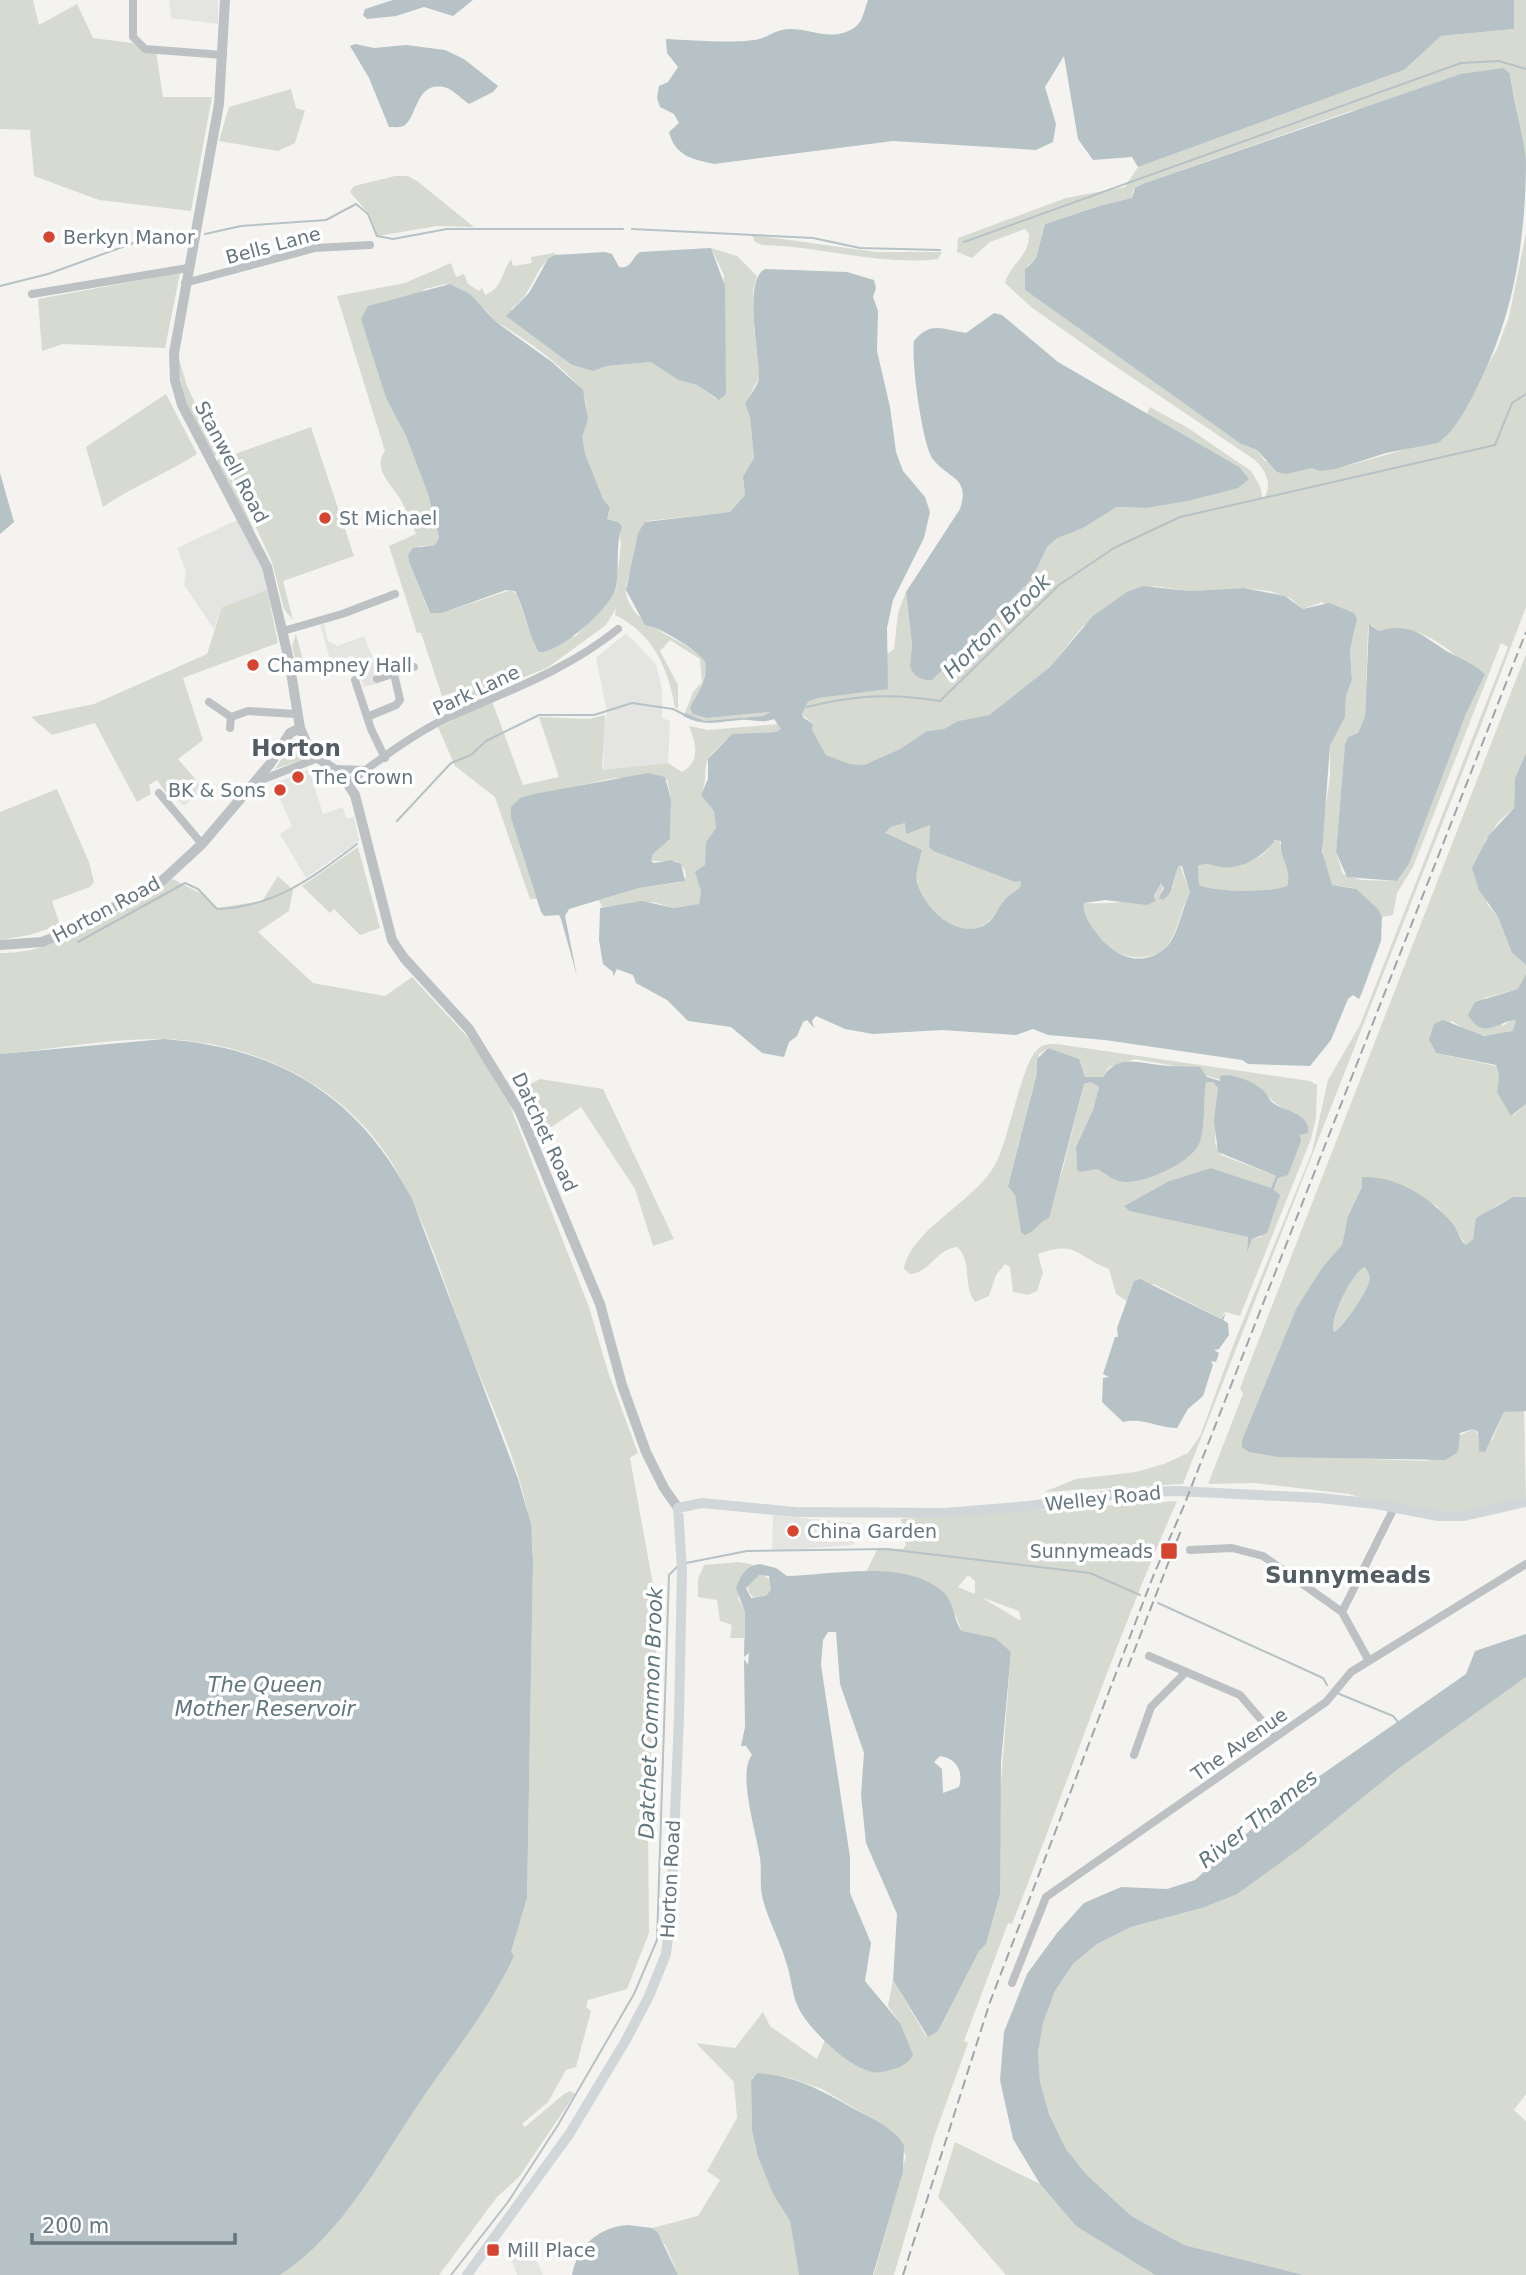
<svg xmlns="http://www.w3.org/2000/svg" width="1526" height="2275" viewBox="0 0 1526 2275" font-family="'DejaVu Sans',sans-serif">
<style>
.built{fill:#e4e5e3}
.green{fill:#d6dad1;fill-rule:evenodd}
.water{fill:#b6c2c5;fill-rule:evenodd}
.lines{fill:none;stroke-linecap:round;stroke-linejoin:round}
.stream{stroke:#b6c2c5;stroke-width:2}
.minor{stroke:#bdc1c4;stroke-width:8}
.tertiary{stroke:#bdc1c4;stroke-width:10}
.secondary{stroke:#d1d6d9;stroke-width:10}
.rail{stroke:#9fa5a9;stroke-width:2;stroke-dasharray:10 5;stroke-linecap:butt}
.poi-dot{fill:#d5452f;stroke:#fff;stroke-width:2.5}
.labels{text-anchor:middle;stroke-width:7;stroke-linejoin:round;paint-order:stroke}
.poi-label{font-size:19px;fill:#65767f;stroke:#fff;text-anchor:start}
.street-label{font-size:19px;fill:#65767f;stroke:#fff}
.water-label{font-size:21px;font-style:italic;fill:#60777c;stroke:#fff}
.quarter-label{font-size:23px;font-weight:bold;fill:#525e64;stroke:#fff}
</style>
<rect width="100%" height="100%" fill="#f4f3f0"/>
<path class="built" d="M169,0H218V24L171,18Z
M237,520L262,567L267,590L222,607L214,629L184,585L186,571L177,548Z
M324,624L328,641L337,646L364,636L379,674L374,676L377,684L364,687L353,655L331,663L320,625Z
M626,633L656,664L662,689V718L670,721L668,763L602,770L604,762L602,735L607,713L596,658Z
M309,769L323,814L343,807L346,818L354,817L359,841L306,878L280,834L292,826L273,784Z
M196,780L203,789L184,806L175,797Z
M773,1515L853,1523L854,1545L772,1551Z
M531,2248L543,2275H517L510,2256Z"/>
<path class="green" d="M0,0H33L39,25L77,4L93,38L132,43L143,50L156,51L163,97H212L191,211L99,200L34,176L30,130L0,129Z
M1514,0H1526V160L1510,74L1348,112L1145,183L1133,190L1132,198L1101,205L1045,224L1036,258L1028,265L1025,290L1241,444L1257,450L1265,461L1336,469L1445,438L1497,349L1509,317L1526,233V607L1483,720L1183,1484L1044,1492L1076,1479L1136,1472L1164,1464L1188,1453L1200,1436L1234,1343L1312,1152L1328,1080L1360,1025L1508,647L1501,643L1413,867L1397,893L1393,915L1382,917L1353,888L1332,885L1325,867L1321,837L1330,777V746L1345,717L1346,696L1352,680L1350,650L1355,629L1322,602L1303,609L1290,598L1269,591L1244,588L1190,591L1154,586L1083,626L1050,667L989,715L958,721L944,729L927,731L900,749L864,765L850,764L826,755L812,730L813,724L802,714L808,702L818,698L888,687L886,655L894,649L898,613L906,592L912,645L910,666L962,651L1032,579L1047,547L1057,537L1083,528L1117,507L1146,508L1210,494L1239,467L1151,419L1147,413L1150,407L1188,428L1251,471L1260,486L1263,499C1273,487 1267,471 1255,460L1109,362L1031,307L1005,283C1011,262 1029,258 1029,234L1025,229L990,242L972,258L957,252L958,238L1066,198L1125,187L1138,167L1404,70L1441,36L1514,29ZM1372,625L1379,631C1418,619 1459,654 1481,682L1466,714L1409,864L1397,881L1361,880L1343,874L1336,852L1345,744L1348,737L1358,733L1365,718L1368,627Z
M291,89L296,108L305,111L295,143L278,151L219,141L229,107Z
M395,176H408L417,181L474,227L437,226L378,236L370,215L350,192L354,186Z
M752,235L876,252H942L938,259C880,266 820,246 762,245L755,242Z
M711,248L737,256L757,276L753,291L754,329L760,376L745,404L750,417L754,458L743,481L745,495L730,512L647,521C636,534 634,549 632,566C630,574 625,583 626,592C631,629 686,636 705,662C707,682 697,692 690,708L707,718L770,712L763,716L705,721L685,713L693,692L702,682L700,659L670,640L660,651L678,685V709L675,707C668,667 652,633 615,615L616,608L606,625L547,668L456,704L452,693L442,696L421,633H417L389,546L416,534C411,523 407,512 402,502C394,486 371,470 385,451L337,296L405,283L451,263L456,277L464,274L468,284L479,291L482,288L485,295C503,288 501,273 511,259L513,266L532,263L531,257L554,253L556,255C534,264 535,293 511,309L572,365L593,371L607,366L651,362L678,380L697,385L716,399L724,275ZM446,284L486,310L496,322C518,334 579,375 585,399C589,413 584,423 582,436C579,454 600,495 610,511L607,519L616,521L621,544L616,590L576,636L535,647L517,595L511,590L442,613L429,612L409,562L408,555L420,546L437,545L439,538L428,494L406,436L386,398L367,335L425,289Z
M180,273L165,348L63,344L42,351L38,299Z
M178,356L187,386L219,453L212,458C193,425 180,395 178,356Z
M166,394L197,454C166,474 133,486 103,507L86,447Z
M311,427L354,556L283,581L293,620L284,609L272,562L224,458Z
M221,458L223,460L256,535L215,462Z
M267,590L278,643L183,678L203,740L178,759L196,780L175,797L168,796L157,780L149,785L151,794L137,802L95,723L52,735L31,717L94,704L207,654L222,607Z
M296,634L306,672L299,674L292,646Z
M1526,654V753L1515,778L1514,808L1499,821L1485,841L1487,904L1498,917L1512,953L1526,965V974L1519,989L1484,998L1503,1026L1512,1019L1516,1020L1517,1025L1513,1031C1490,1041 1472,1035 1452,1021L1429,1040L1436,1053L1496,1066L1499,1076L1497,1092L1513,1116L1526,1104V1197C1505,1195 1473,1217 1473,1239L1466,1245L1437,1206L1392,1183L1362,1177V1187L1348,1216L1342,1245L1296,1309L1242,1440L1264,1455L1427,1461L1458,1452V1436L1473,1429L1478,1434L1479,1451L1492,1440L1504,1412L1524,1410L1526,1502L1463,1516L1394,1508L1349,1494L1254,1483L1208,1484L1243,1394L1240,1388Z
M492,701L523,785L559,777L539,717L589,719L605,715L602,770L668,763L682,772C701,761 696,744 689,726L708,730L779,724L781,729L776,732L732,734C725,742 707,755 706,766C704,780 707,779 701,795L714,811L716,828L708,839L705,865L698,876L701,891L699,904L674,908L653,902L602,907L599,900L639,888L681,882L686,877L685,870L676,861H651L653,854L670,839L671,800L667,779L614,778L577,786L511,818L537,899H530L495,797L455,766L438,727Z
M295,739C302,741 310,751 307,758L275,769Z
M57,789L89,862L94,882L90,887L52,901L60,925L30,935L0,940V812Z
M905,823L917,828L930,825L929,847L933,851L1015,882L1021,881L1020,887C1017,891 1012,893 1008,897C996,908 995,921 978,928C953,937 920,904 917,879C915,871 919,861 922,853L885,833L891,827Z
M1279,840L1290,876L1287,886C1269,893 1215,892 1199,885L1198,866L1204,863C1225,868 1264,865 1273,841Z
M358,847L380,928L360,935L334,909L330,913L302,886Z
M1180,865L1190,893C1179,912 1179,933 1163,951C1126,970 1091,943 1082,906L1084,903C1108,904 1130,902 1154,898L1160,884L1164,885L1161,892L1173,888L1174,874Z
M278,876L293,890L289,911L258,932L313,983L385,996L412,977L473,1043L510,1106L589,1307L608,1372L638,1453L630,1458L658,1612L648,1822L649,1933L627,1989L588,2000L586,2007L591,2011L576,2067L566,2070L548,2102L522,2124L525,2127L564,2094L570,2091L575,2094L519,2177L497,2197L439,2275H280C344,2234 382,2157 424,2096C455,2051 491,2006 514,1956L511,1952L527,1898L533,1561C533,1488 491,1407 465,1339C445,1285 428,1228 400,1177C354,1090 260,1042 164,1039C110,1038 54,1049 0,1054V953C57,955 126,908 173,879L205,896L217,908L262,901Z
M1057,1044L1310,1081L1317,1085L1316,1118L1311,1139L1240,1316L1225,1312L1221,1319L1154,1284L1133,1286L1127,1301L1116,1294L1109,1269C1074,1255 1077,1240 1038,1254L1043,1273L1037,1291L1028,1295L1013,1292L1010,1267L1005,1264L996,1275L989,1296L975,1302C962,1285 973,1261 957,1247C936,1249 930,1273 910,1274L904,1269C911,1228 978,1201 997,1161C1009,1136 1022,1064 1037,1050C1042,1044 1049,1044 1057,1044ZM1048,1048L1083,1070L1085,1077H1103L1109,1067L1135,1059L1169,1065L1266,1093C1274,1106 1289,1110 1301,1119V1134L1278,1178L1261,1237L1252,1239L1226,1311L1247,1252L1248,1237L1129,1211L1124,1206L1169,1181L1211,1168L1271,1189L1276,1176L1221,1155L1215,1143L1218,1088L1213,1082H1206C1203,1101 1206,1123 1200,1142C1193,1162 1146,1183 1126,1182C1113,1182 1107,1174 1097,1169L1077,1170L1076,1147L1093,1110L1099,1087L1091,1082L1084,1084L1062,1172L1042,1220L1021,1232L1015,1195L1008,1185L1037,1073L1039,1054Z
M540,1079L603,1089L674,1239L653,1246L635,1189L581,1107L538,1136L518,1091Z
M1365,1267C1369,1272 1371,1276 1369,1282C1366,1293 1343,1328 1334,1332C1330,1318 1353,1271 1365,1267Z
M1177,1501C1116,1639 1068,1783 1012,1924L1008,1923L964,2041L968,2043L935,2134L894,2275H874L906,2156L892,2131L822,2089L793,2079L757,2073L751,2080L752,2130L758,2157L773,2194L790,2221L799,2275H678L666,2246L652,2228L698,2216L720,2180L707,2171L737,2118L734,2082L696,2043L735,2048L763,2012L770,2026L817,2059L825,2040C850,2060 865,2080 898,2068L900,2023L888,2006L893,1980L926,2036L938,2031L979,1950L986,1944L1000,1894L999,1810L1011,1652L983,1635H968L962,1631L956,1616L908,1575L866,1572L878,1548L903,1549L906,1545L901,1519ZM968,1575L975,1581V1594L958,1587ZM981,1597L1019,1611L1021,1621Z
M739,1562L754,1565L738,1598L745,1612L744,1638H730L732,1625L720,1621L717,1600L698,1597V1579L704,1565Z
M748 1587a12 12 0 1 1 24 0a12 12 0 1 1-24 0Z
M1526,1677V2094L1514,2110L1526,2121V2275H1304L1184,2245L1130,2216L1087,2175L1066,2149L1049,2114L1040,2082L1038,2053L1043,2023L1055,1991L1073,1964L1097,1944L1131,1927L1202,1908L1237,1893L1302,1847L1398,1769Z
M955,2142L1040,2184L1076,2226L1155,2275H1006L938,2197Z"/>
<path class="water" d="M393,0H473L453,16L424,7L396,16L367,19L363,15L365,9Z
M868,0H1514V29L1441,36L1404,70L1138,167L1132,157L1093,160L1078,139L1064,56L1045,87L1056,124L1053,142L1036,150L893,141L714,164C692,159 675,156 669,132L679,123L674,114L660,107L657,98L659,86L668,82L678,67L667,53L666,39C688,40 739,44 759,39C770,36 777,29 790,29C812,29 832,42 854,28C863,22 864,10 868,0Z
M355,44L374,48L406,45L445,50L464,59L498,86L493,92L469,104C463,100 453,90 447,88C416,79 418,115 405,125C402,128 394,127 389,127L369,78L350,46Z
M1504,68L1510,74C1514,103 1522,131 1526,159C1526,234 1515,310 1482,377C1472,398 1457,430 1438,443L1386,453L1336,469L1320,471L1312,468L1286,474L1277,472L1257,450L1241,444L1025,290V270L1036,258L1045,224L1102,205L1132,198L1135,188L1145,183L1461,74Z
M711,248L725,286L726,394L719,400L697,385L678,380L651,362L607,366L593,371L572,365L506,316L529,293L548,259L555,255L605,252L612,254L619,267C631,270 632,257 640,252Z
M765,269L847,272L874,280L876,288L873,297L878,311L877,351L890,407L896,452L903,471L925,497L930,512L924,538L893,600L887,628L888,689L818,698L808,702L802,714L804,718L813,724L812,730L826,755L850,764L864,765L900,749L927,731L944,729L958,721L989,715L1050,667L1093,616L1127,592L1143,586L1190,591L1244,588L1285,596L1303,609L1329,603L1354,613L1357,619L1350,650L1352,680L1346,696L1345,717L1330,746L1322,851L1332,885L1356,889L1378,909L1382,917L1381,941L1361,995L1359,999L1353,995L1348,999L1331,1040L1310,1066L1248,1064L1242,1060L1105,1040L1048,1035L1033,1029L1016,1035L942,1030L873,1034L845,1029L816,1016L812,1021L814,1028L807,1020L803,1022L797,1036L789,1042L784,1057L762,1053L731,1027L688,1021L667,1000L636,983L633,975L617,969L613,977V972L603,964L599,940L600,908L642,901L674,908L699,904L701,891L695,872L705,865L706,842L716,828L714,811L701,795L708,779V759L732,734L776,732L781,729L774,719C761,724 753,719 740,720C717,722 704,727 683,716L685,713L705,721L763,716L770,712L707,718L693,714L690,708C697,692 708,682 705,662C696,649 660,627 645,625L626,590L638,533L645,522L730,512L745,495L743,477L754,458L750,417L745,404C749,395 760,385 759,375C759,353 743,280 765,269ZM905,823L906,834L930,825L929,847L933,851L1015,882L1021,881L1020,887C1015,893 1008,895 1004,901C995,911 995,920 983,926C956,939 924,908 917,882C915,872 920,860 922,850L885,833L891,827ZM1275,840L1281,841C1279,857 1293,871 1287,886C1269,893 1215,892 1199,885L1198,866C1206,862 1211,865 1220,867C1242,870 1264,856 1275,840ZM1179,866H1182L1190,893C1181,910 1178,940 1162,951C1133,970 1107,950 1092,927C1087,920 1082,910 1084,903L1105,900L1147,905L1156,901L1154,896L1161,883L1164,888L1159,898L1163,900C1176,891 1171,879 1179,866Z
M450,284L470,294L496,322L552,362L583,390L588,419L582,437L585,454L603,499L610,508L607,519L618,522L622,527C615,544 620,568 616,587C612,607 559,654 539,652C530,640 524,607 515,591L506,590L442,613H430L409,562L408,555L413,548L435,545L439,538L428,494L406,436L386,398L361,319L368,306Z
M994,313L1002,315L1058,362L1239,467L1249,479L1238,488L1187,501L1146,508L1117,507L1083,528L1057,538L1047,547L1032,579L932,680C922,681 913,676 910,666L912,645L906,592L960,509C971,476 947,479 932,458C922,441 911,362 914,341C931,320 944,330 966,333Z
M0,473L14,522L0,534Z
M1369,624L1379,631C1416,620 1428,643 1456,656C1466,661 1476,666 1485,674L1466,714L1409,864L1397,881L1347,877L1336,852L1345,744L1348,737L1358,733L1365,717Z
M1526,753V965L1512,953L1498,917L1479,890L1472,868L1489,835L1514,808L1515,778Z
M648,773L665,777L671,800L670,839L653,854L651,861L654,863L671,860L681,864L685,881L639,888L569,909L565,916L577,976L561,919L559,915L544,916L541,912L511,818V807L520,798L534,794Z
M1526,974V1104L1511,1116L1497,1092L1499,1076L1496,1065L1436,1053L1429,1040L1434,1024L1443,1020L1484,1036L1513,1031L1516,1020C1499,1020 1484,1042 1468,1015L1475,1002L1518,989Z
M164,1039C279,1048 358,1095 412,1199L518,1479L531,1524L533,1561L527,1898L511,1952L514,1956C491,2006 455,2051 424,2096C382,2157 344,2234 280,2275H0V1054Z
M1048,1048L1079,1059L1085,1077H1103C1118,1054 1137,1063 1159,1065C1172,1067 1186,1066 1200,1067L1207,1077L1220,1081V1076C1233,1072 1257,1083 1266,1093C1268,1096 1270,1101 1273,1103C1283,1111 1311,1113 1308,1133L1300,1135L1301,1141L1288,1175L1278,1178L1274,1190L1280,1195L1267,1233L1252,1239L1226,1311L1247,1252L1248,1237L1129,1211L1124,1206L1169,1181L1211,1168L1271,1188L1276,1176L1218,1152L1214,1121L1218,1088L1213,1082H1206C1203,1101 1206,1123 1200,1142C1193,1162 1146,1183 1126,1182C1113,1182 1107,1174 1097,1169L1080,1172L1077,1170L1076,1147L1093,1110L1099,1087L1091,1082L1084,1084L1049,1218C1039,1221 1036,1231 1025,1235L1021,1232L1015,1195L1008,1186L1037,1073V1059Z
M1362,1177C1397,1176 1430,1197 1452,1223C1458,1230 1459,1240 1466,1245L1473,1239L1476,1218L1513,1197H1526V1411L1504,1412L1485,1452L1479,1451L1478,1432L1473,1429L1460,1433L1458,1452L1445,1460L1278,1457L1249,1452L1242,1447V1440L1296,1309L1322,1268L1342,1245L1348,1216L1362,1187ZM1365,1267C1368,1272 1371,1276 1369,1282C1366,1293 1343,1328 1334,1332C1329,1319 1353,1271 1365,1267Z
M1140,1279L1221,1319L1226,1313L1223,1320L1228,1323L1229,1335L1219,1349L1214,1350L1219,1353L1216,1362L1211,1361L1213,1365L1203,1396L1188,1409L1177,1428C1158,1428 1143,1417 1123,1422L1102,1402L1103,1378L1109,1377L1103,1374L1115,1337H1118L1117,1328L1134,1281Z
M760,1564L776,1568L787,1576C832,1575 908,1558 944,1593C955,1604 953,1620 962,1631L995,1638L1011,1652L1001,1762L1000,1894L986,1944L979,1951L938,2031L928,2037L893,1980L897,1914L866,1843L861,1795L864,1753L840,1684L836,1632H828L823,1640L821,1665L850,1857V1893L871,1943L865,1981L900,2023L913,2055C907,2066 894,2070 882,2072C857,2077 812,2032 800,2011C792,1997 792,1980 787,1965C781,1943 769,1922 763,1900C759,1885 762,1873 760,1858C757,1835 737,1773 752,1755L746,1746H741L745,1727L744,1659L748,1665L749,1653L744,1657L745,1612L736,1588C741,1576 745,1566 760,1564ZM759,1575L769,1576L771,1590L766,1596L751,1598L746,1588ZM940,1756C956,1758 964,1771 959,1787L943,1793L942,1769L934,1762Z
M1526,1634V1677L1398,1769L1302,1847L1237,1894L1202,1908L1131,1927L1097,1944L1073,1964L1055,1991L1043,2023L1038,2053L1040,2082L1049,2114L1066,2149L1087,2175L1131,2216L1184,2245L1304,2275H1155L1076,2226L1040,2184L1013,2139L1000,2080L1004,2032L1027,1974L1057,1933L1084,1903L1121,1887L1167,1889L1195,1880L1278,1805L1466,1674L1475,1651Z
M757,2073C800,2077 820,2090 856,2110C873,2119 894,2128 904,2145L903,2171L873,2275H799L790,2221L773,2194L758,2157L752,2130L751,2081Z
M628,2225L652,2228L658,2233L678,2275H572C578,2245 599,2227 628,2225Z"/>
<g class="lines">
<path class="stream" d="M632,229L813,238L860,248L940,250
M205,234L241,226L326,220L356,204L368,214L377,236L393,239L447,229H623
M964,242L1461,63L1499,61L1526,69
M0,286L48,274L139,241L179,239
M807,707C854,695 892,693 940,701L1059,585L1114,548L1180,517L1495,445L1512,403L1526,394
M397,821L451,763L471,755L486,741L539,715H594L632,703L673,709L685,715
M78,942L185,883L198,889L217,909C275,907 312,878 357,844
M686,1563L747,1551L886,1549L1090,1573L1140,1595
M1158,1603L1323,1678L1327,1685
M1337,1693L1393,1716L1398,1722
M451,2275L508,2202L558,2125L634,1994L657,1940L669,1575L678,1566"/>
<path class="minor" d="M133,0V37L145,49L223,55
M185,283L315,248L370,245
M32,294L188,268
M283,631L342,614L395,594
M377,679L414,667
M355,680L371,729L385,758
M209,702L231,717
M367,717L396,705L400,700L394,674
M230,728L231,717L248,711L296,714
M336,769L366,770
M256,782L318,758
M348,783C379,760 413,734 447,718C507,691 566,671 618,629
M159,793L202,844
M1190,1550L1232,1548L1263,1556L1342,1612L1369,1661
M1342,1612L1394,1508
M1149,1656L1240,1695L1276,1737
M1134,1755L1151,1707L1185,1673
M1012,1983L1046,1897L1326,1702L1351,1672L1526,1564"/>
<path class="tertiary" d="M225,0L219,104L174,353L175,380L182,405L267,567L289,660L300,728L307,744L318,758L341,774L355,795L392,940L404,958L469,1029L520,1112L600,1304L622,1385L646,1452L664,1488L678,1508
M0,945L42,942L73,930L163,880L202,844L270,764L290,733L300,728"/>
<path class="secondary" d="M467,2275L570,2133L626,2040L649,1996L666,1954L671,1913L679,1717L682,1569L678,1508L702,1503L795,1512L944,1513L1029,1506L1132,1492L1178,1491L1320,1498L1376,1504L1438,1516H1463L1526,1502"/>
<path class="rail" d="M1128,1667L1181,1530
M903,2275L990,2002L1154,1574L1183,1508L1526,632"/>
</g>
<g class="poi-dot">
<circle cx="49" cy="237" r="7"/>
<circle cx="325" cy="518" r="7"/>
<circle cx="253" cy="665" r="7"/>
<circle cx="298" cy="777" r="7"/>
<circle cx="280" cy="790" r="7"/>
<circle cx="793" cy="1531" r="7"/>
<rect x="1160" y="1542" width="18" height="18" rx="3.5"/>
<rect x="486" y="2243" width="14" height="14" rx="3.5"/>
</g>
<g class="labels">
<g class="poi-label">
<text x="63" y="244">Berkyn Manor</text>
<text x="339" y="525">St Michael</text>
<text x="267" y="672">Champney Hall</text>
<text x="312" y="784">The Crown</text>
<text x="266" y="797" text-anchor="end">BK &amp; Sons</text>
<text x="807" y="1538">China Garden</text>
<text x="1153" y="1558" text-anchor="end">Sunnymeads</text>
<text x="507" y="2257">Mill Place</text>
</g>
<g class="street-label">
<text transform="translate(273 245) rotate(-15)" y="7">Bells Lane</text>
<text transform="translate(232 462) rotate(62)" y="7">Stanwell Road</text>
<text transform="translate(476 690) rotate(-25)" y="7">Park Lane</text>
<text transform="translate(106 909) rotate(-28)" y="7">Horton Road</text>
<text transform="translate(545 1132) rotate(65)" y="7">Datchet Road</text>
<text transform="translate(1103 1498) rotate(-6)" y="7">Welley Road</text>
<text transform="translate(1239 1744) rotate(-35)" y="7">The Avenue</text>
<text transform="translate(670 1879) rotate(-87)" y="7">Horton Road</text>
</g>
<g class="water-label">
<text transform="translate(997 626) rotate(-44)" y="7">Horton Brook</text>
<text x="265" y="1692">The Queen<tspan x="265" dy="24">Mother Reservoir</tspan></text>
<text transform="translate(651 1713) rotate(-88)" y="7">Datchet Common Brook</text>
<text transform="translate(1258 1819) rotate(-38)" y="7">River Thames</text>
</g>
<g class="quarter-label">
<text x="296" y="756">Horton</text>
<text x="1348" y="1583">Sunnymeads</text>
</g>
</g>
<path d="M32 2233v10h203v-10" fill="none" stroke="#65767f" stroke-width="3.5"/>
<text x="42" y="2233" font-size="21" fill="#65767f" stroke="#ffffff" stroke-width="5" paint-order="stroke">200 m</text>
</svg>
